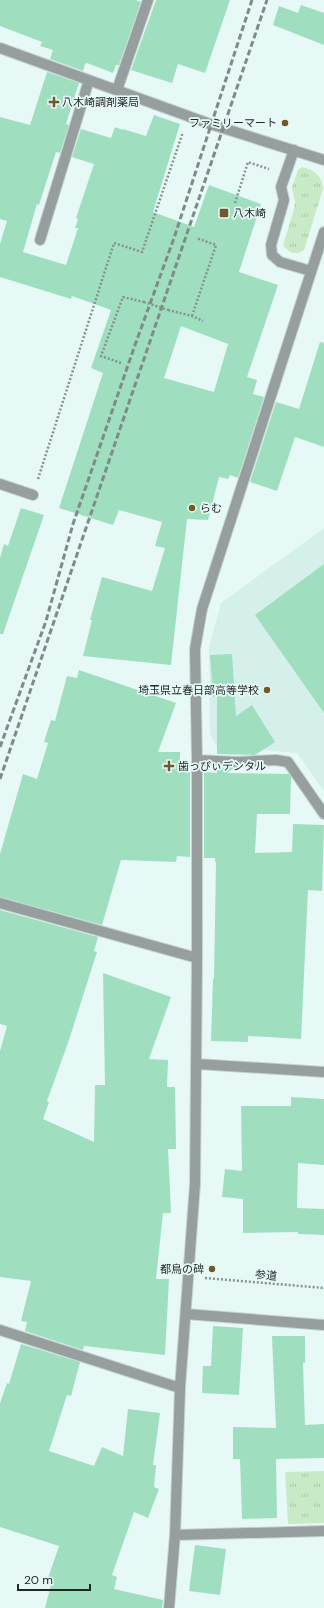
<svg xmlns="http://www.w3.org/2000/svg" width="324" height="1608" viewBox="0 0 324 1608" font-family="'DM Sans','Noto Sans JP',sans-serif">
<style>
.built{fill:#d5f0eb}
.grass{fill:url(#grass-tufts)}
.building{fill:#9fdfc0;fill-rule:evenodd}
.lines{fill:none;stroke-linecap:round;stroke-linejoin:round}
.minor-casing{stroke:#c4d3d1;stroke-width:12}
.path{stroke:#859290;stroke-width:2.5;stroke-dasharray:2 2;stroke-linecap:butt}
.minor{stroke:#969e9e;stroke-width:10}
.rail{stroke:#7f8a89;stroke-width:3;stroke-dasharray:6 3;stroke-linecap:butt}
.path-bridge{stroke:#859290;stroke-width:2.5;stroke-dasharray:2 2;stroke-linecap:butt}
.poi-dot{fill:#705929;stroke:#e7f9f6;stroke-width:1.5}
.labels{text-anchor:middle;stroke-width:3.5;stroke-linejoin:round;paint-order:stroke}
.poi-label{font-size:11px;fill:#222827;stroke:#e7f9f6;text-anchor:start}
.street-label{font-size:11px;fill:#222827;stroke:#e7f9f6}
</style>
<defs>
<pattern id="grass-tufts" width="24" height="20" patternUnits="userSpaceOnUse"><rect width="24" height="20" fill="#c9eac7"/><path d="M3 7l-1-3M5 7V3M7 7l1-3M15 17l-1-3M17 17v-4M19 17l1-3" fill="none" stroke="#acc9ab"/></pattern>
</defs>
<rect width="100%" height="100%" fill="#e7f9f6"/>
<path class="built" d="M324,528V791L297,753L216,746L210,734L209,646L221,603Z"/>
<path class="grass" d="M302,167C314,169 323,177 323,189L304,250C295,256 289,253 283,245L294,209L295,202L292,187L298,170Z
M324,1471V1523L288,1524L285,1472Z"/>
<path class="building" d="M0,0H136L141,2L119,65H116L113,73L87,63L85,64L83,71L50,59L53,50L40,46L42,42L0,26Z
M156,0H230L205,73L178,64L172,83L131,70Z
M301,5L324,13V45L273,25L279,6L298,13Z
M47,72L79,83L66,124L69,125L60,153L56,152L39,205L37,204L23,252L66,265L78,228H75L78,219L76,218L94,164L72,157L81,129L111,138L115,127L123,130V129L146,136L154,115L180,124L153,212L194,227L209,185L261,204L239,272L278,285L247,377L257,380L253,394L264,397L238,478L230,475L228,479L219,477L208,520L187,519L171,665L83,656L92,620H90L102,577L152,591L165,548L155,546L162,522L119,510L113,525L59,508L103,373L91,368L111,310L72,296L71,299L0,277V244L7,221L0,219V117L30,125ZM181,326L228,344L214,392L164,378Z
M320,342L324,343V447L295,437L277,491L250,482L276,402L299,409Z
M21,508L44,515L3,634H0V558L4,544L8,546Z
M324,564V713L255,615Z
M232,654L236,716L252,705L275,742L255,755L217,754V696L213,697L210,655Z
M79,670L176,703L158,752H180V772H190V857L177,856L176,862L121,860L102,925L0,897V854L23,774L37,779L48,743L44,742L51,720L55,721L67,676L77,678Z
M217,768H234L227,773L289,774L291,777L290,814H257L255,853L292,852L293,824L324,825L322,891L308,890L301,1039L248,1036V1042L211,1041L213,979H214L216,862H215V858H204V772L217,773Z
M0,910L98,937L94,951L97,952L68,1043L47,1101L49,1102L43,1119L94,1142L95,1085H105L103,973L171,997L149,1059L168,1060L167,1087H175L176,1149H168L171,1213H163L156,1279H169L165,1355L84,1346L83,1350L25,1331L27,1322L21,1321L31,1281L0,1277V1051L7,1026L0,1024Z
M291,1097L324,1099V1165L298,1163L297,1208L324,1209V1235L298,1234V1232L243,1233V1199L222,1197L225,1169L242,1171L241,1106H291Z
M213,1326L243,1328L239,1395L202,1393L203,1366H211Z
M272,1336H305V1363H303L305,1425L324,1424V1458L276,1459L277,1518L242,1519L240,1459H233V1427L276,1428Z
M21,1344L80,1362L71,1396L67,1395L49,1451L94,1466L102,1447L123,1456L128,1409L160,1413L153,1465H156L154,1487L159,1489L148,1518L134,1512L112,1575L117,1577L114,1589L163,1600L162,1608H45L51,1585L46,1584L59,1546L0,1527V1403L7,1383L9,1384Z
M195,1545L226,1549L220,1595L189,1591Z"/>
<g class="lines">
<defs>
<path id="minor" d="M0,48L210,124L324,160
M117,90L148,0
M294,150L281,187L284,200L271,245L272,255L280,262L311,271
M40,240L89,80
M0,484L33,495
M197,760L237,762L276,760L288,762L324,814
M0,903L197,958
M197,1064L324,1072
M186,1314L324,1325
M0,1330L180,1388
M175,1535L324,1531
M169,1608L175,1535L180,1388L195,1184L197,958V760L195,649L202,609L324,232"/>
</defs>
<use href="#minor" class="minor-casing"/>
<path class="path" d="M235,203L248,162L269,169
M168,310L192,316L203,321
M192,316L216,245L196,238
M121,363L101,356L123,297L144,302
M38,479L114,243L142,252L183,132
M205,1278L324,1288"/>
<use href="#minor" class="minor"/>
<path class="rail" d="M0,747L46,621L73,524L135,345L174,238L252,0
M0,779L267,0"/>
<path class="path-bridge" d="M144,302L168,310"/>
</g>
<g class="poi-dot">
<path d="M52 96h4v4h4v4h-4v4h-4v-4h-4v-4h4z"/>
<circle cx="285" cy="123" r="4"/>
<rect x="219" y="208" width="10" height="10" rx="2"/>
<circle cx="192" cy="508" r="4"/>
<circle cx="267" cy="690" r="4"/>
<path d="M167 760h4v4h4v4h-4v4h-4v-4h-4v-4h4z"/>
<circle cx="212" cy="1269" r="4"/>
</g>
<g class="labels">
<g class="poi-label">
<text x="62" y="106">八木崎調剤薬局</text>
<text x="277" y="127" text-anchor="end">ファミリーマート</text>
<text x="233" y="217">八木崎</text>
<text x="200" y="512">らむ</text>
<text x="259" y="694" text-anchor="end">埼玉県立春日部高等学校</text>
<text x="178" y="770">歯っぴぃデンタル</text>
<text x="204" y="1273" text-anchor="end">都鳥の碑</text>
</g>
<g class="street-label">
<text transform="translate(266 1275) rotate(5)" y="4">参道</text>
</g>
</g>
<path d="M18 1584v6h72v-6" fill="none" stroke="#222827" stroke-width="2"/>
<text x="24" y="1584" font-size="12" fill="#222827" stroke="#e7f9f6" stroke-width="3" paint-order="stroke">20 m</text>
</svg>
